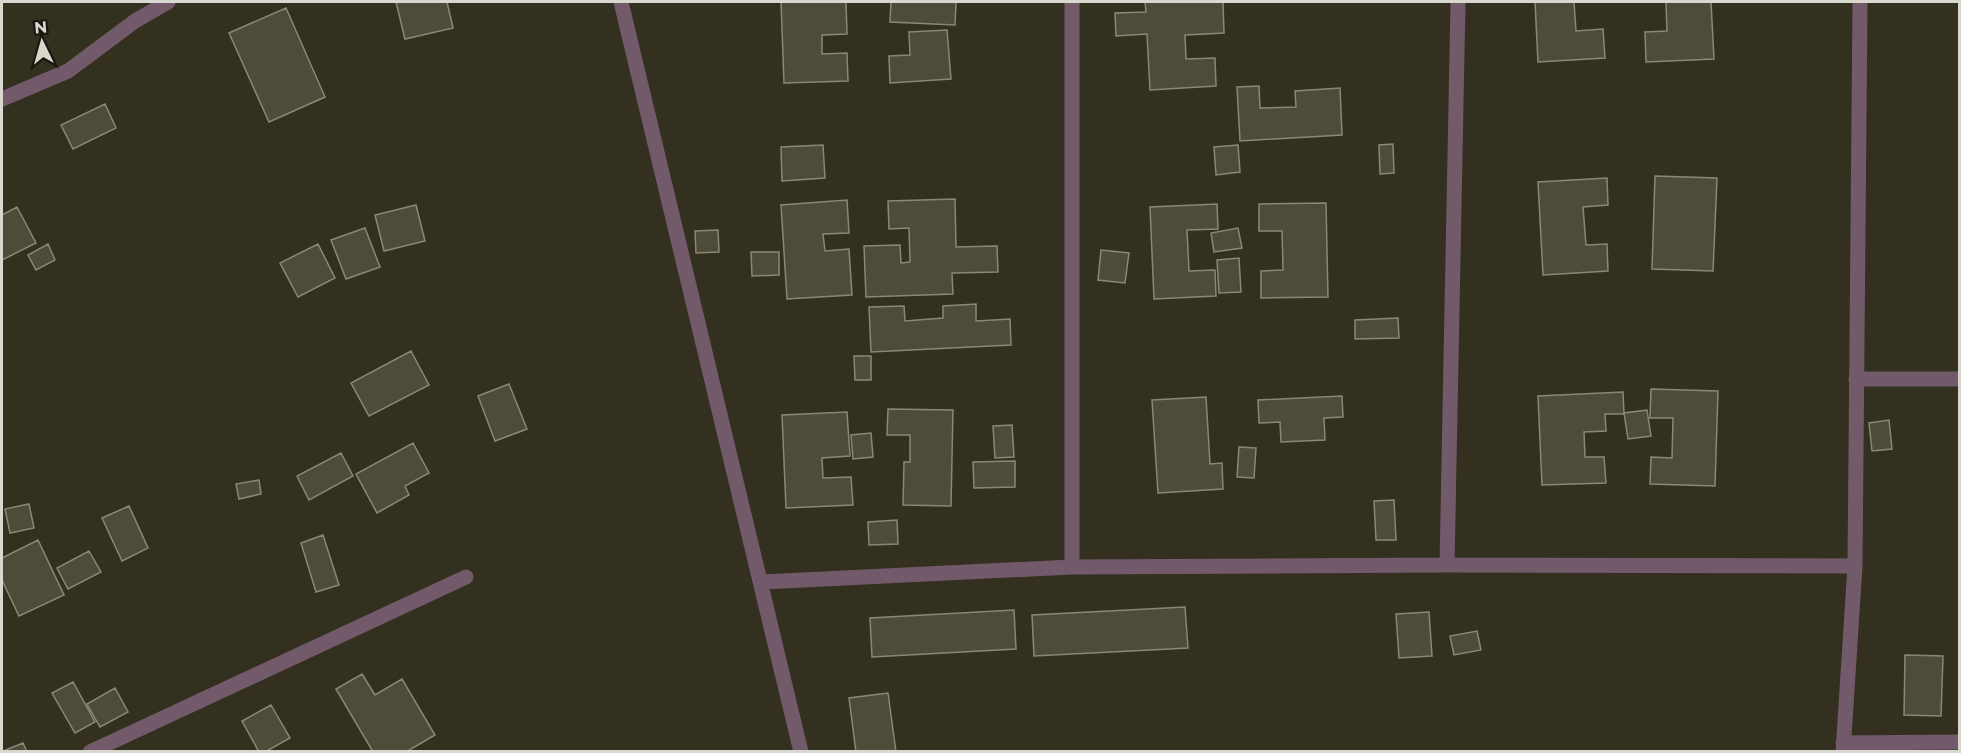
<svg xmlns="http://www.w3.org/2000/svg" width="1961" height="753" viewBox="0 0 1961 753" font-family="Montserrat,sans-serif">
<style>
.building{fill:#4e4b3a;stroke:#8a8875;stroke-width:1.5}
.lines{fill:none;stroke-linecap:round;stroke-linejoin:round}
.street{stroke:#735a6b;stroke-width:15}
</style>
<rect width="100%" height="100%" fill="#333020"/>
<path class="building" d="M396,2H447L453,28L405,39Z
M781,2H846L847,34L822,35V54L847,53L848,81L784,83Z
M891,2H956L955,25L890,22Z
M1145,2H1223L1224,33L1185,35L1186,59L1215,58L1216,86L1150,90L1147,34L1116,36L1115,13L1146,12Z
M1535,2H1574L1576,31L1603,29L1605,58L1538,62Z
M1666,2H1711L1714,59L1646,62L1645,32L1667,31Z
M286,8L325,97L269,122L229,33Z
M947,30L951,79L890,83L889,56L910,55L909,32Z
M1259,86L1260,108L1296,107L1295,91L1340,88L1342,135L1240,141L1237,87Z
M105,104L116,128L73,149L61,125Z
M1393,144L1394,173L1380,174L1379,145Z
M823,145L825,178L782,181L781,147Z
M1238,145L1240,172L1216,175L1214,147Z
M1655,176L1717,178L1713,271L1652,269Z
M1607,178L1608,205L1583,207L1586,245L1607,244L1608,271L1543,275L1538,182Z
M955,199L956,247L997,246L998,272L952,273L953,294L866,297L864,246L900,245L901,263L910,262L909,228L889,229L888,201Z
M847,200L849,233L823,234L825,251L849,249L852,295L787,299L781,205Z
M1326,203L1328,297L1261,298V271L1283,270L1282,231H1259V204Z
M1217,204L1218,229L1187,230L1189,271L1215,270L1216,296L1154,299L1150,207Z
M416,205L425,241L384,251L375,215Z
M17,207L36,243L2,260V215Z
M365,228L380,267L346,279L331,240Z
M1238,228L1242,248L1214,252L1211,233Z
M718,230L719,252L696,253L695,231Z
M48,244L55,260L36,270L28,255Z
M318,244L335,278L298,297L280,263Z
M1101,250L1129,253L1125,283L1098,280Z
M751,252H779V275L752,276Z
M1239,258L1241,292L1219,293L1217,260Z
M976,304V321L1010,319L1011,345L871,352L869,307L904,306L905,321L943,318V306Z
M1398,318L1399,338L1355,339V320Z
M411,351L429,385L369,416L351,383Z
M854,356H871V380H855Z
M509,384L527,429L495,441L478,396Z
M1651,389L1718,391L1715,486L1650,484L1651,457L1672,458L1673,418H1650Z
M1623,392L1624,414H1605L1606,431L1584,432L1585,457H1604L1606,483L1542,485L1538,396Z
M1342,396L1343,417L1324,418L1325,440L1281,442L1280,422L1259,423L1258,400Z
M1206,397L1210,464L1222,463L1223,489L1158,493L1152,400Z
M888,409L953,410L951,506L903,505L904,462H910V435H887Z
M1647,410L1651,436L1628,439L1624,413Z
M847,412L850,456L822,458L823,478L851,477L853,505L786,508L782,415Z
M1889,420L1892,449L1872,451L1869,423Z
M1012,425L1014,457L995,458L993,426Z
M871,433L873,457L853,459L851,435Z
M413,443L429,473L405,486L409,495L377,513L356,474Z
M1239,447L1256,448L1254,478L1237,477Z
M341,453L353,476L309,500L297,476Z
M1015,461V487L974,488L973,462Z
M259,480L261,494L239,499L236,484Z
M1394,500L1396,540H1376L1374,501Z
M29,504L34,528L10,533L5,509Z
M129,506L148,548L122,561L102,518Z
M897,520L898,544L869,545L868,522Z
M323,535L339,585L316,592L301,543Z
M38,540L64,595L19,616L2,580V558Z
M89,551L101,572L68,589L57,568Z
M1185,607L1188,648L1034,656L1032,615Z
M1014,610L1016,649L872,657L870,618Z
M1429,612L1432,656L1399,658L1396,614Z
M1477,631L1481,650L1454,655L1450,636Z
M1905,655L1943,656L1941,716L1904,715Z
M362,674L375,695L402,679L435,735L406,752H373L336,689Z
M73,682L95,722L75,733L52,693Z
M115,688L128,712L100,727L87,704Z
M888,693L896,752H856L849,698Z
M271,705L290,738L265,752H259L242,721Z
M23,743L27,752H3V751Z"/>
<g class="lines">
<path class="street" d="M621,2L801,752
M1072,2V567
M2,99L68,71L135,21L168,2
M1856,379H1960
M1447,565L1458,2
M762,582L1072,567L1447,565L1855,566
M1843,743L1960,742
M90,752L466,577
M1843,752L1855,566L1860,2"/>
</g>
<rect width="1961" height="753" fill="none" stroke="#d9d8ce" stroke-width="6"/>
<g transform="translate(42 42) rotate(355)" stroke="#191811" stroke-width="4.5" paint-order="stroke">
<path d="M0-4.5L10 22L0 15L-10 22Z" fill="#d9d8ce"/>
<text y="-9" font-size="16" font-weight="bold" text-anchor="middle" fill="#d9d8ce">N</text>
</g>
</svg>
